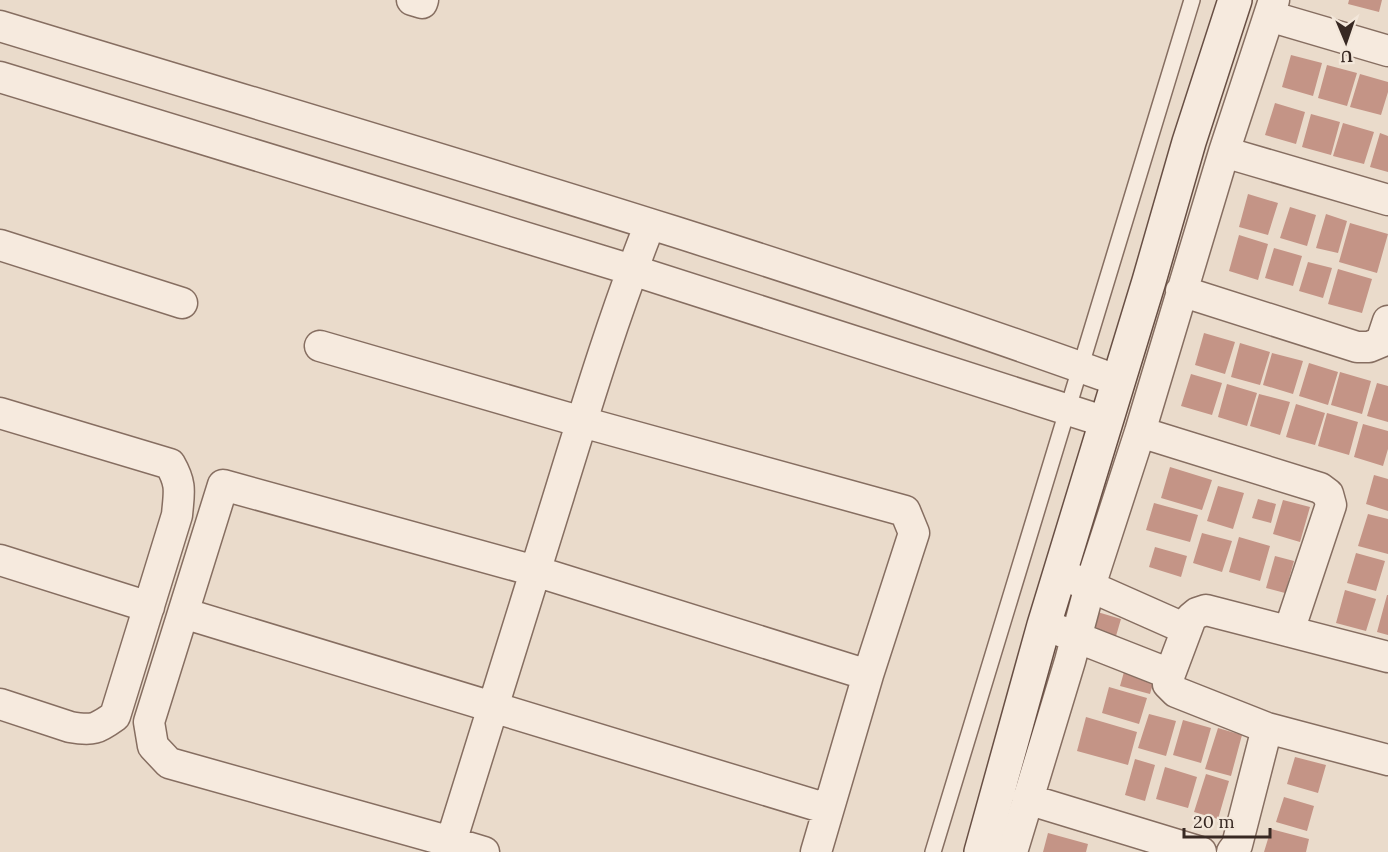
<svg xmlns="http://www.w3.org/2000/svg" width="1388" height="852" viewBox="0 0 1388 852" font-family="Lora,serif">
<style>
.building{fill:#c49486}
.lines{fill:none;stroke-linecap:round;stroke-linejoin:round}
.lane-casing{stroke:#866e61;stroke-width:18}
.street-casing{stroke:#866e61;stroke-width:33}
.secondary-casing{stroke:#684f44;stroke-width:36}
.lane{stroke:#f6eade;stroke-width:15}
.street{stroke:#f6eade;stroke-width:30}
.secondary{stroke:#f6eade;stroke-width:33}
</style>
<rect width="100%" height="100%" fill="#eadbcb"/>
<path class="building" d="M1349,0H1382L1379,12L1348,4Z
M1291,55L1322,63L1313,96L1282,87Z
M1327,65L1357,73L1347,106L1318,98Z
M1360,74L1388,82V92L1381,115L1350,107Z
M1275,103L1305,112L1296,144L1265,135Z
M1311,114L1340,122L1331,155L1302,147Z
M1343,123L1374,132L1364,164L1333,156Z
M1380,133L1388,136V172L1370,167Z
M1248,194L1278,203L1268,235L1239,227Z
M1290,207L1316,215L1307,246L1280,238Z
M1326,214L1347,221L1338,253L1316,248Z
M1350,223L1388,234L1377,273L1339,262Z
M1239,235L1268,244L1258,280L1229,271Z
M1274,248L1302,256L1293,286L1265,278Z
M1308,262L1332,268L1323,298L1299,291Z
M1338,269L1372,279L1362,313L1328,304Z
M1204,333L1235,342L1225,374L1195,365Z
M1240,343L1270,352L1260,385L1231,377Z
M1272,353L1303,361L1293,394L1263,385Z
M1309,363L1338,372L1328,405L1299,396Z
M1340,372L1371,381L1362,414L1331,405Z
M1191,374L1222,383L1212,415L1181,406Z
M1377,383L1388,386V422L1367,416Z
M1227,384L1257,393L1247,426L1218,417Z
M1259,394L1290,402L1280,435L1250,426Z
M1296,404L1325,413L1315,445L1286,437Z
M1327,413L1358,422L1349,455L1318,446Z
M1363,424L1388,431V449L1383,466L1354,457Z
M1170,467L1212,480L1202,510L1161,498Z
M1374,475L1388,479V511L1366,504Z
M1218,486L1244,493L1233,529L1207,521Z
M1258,499L1276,504L1271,523L1252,518Z
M1283,500L1310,507L1300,542L1273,534Z
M1154,503L1198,515L1190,542L1146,530Z
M1368,514L1388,519V554L1358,546Z
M1202,533L1232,541L1222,572L1193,563Z
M1239,537L1270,546L1260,581L1229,572Z
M1155,547L1187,556L1181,577L1149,567Z
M1356,553L1385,561L1376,591L1347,583Z
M1275,556L1294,561L1285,593L1266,588Z
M1345,590L1376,599L1366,631L1336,623Z
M1387,595H1388V635L1377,632Z
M1094,611L1121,619L1116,636L1089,629Z
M1126,665L1156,673L1150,694L1120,686Z
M1109,687L1147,698L1139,724L1102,713Z
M1149,714L1176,721L1166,756L1138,748Z
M1086,717L1137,732L1128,765L1077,751Z
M1183,720L1211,728L1201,763L1173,755Z
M1218,728L1242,735L1231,776L1205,769Z
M1295,757L1326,765L1318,793L1287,784Z
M1135,759L1155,765L1145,801L1125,795Z
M1165,767L1197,777L1188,808L1156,799Z
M1206,774L1229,781L1218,819L1194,812Z
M1284,797L1314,806L1307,831L1276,822Z
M1271,829L1309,839L1306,852H1264Z
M1048,833L1088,844L1086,852H1043Z"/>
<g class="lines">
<defs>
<path id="lane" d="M933,852L1192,0"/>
<path id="street" d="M412,0L422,3L423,0
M1269,16L1388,51
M0,26C374,140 751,248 1119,381
M0,77L632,270L1106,422
M1224,152L1388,200
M0,245L182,303
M1181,291L1357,347H1369L1381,342L1388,321
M320,346L582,422L905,511L914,533L868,675L535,571L223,485L149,722L153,746L169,763L451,842C487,726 523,611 559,495C587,404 615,312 650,224
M0,413L170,464C182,485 179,492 177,515L115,716C97,729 93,731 70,727L0,704
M1140,432L1320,488L1328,494L1331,505L1289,631
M0,560L149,607
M1071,578L1186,629
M183,613L828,809
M1058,630L1170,674
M1388,657L1206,610L1197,613L1191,618L1170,674L1168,684L1176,692L1267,728L1388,760
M1027,799L1201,852
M451,842L484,852
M816,852L868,675
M1012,852L1070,661L1090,586L1140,432L1224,152L1274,0
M1232,852L1237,845L1267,728"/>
<path id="secondary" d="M981,852L1044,625L1149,281L1189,142L1235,0"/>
</defs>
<use href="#lane" class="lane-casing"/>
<use href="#street" class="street-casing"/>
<use href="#secondary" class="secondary-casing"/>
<use href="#lane" class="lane"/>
<use href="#street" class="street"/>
<use href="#secondary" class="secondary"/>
</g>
<g transform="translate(1346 42) rotate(178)" stroke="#f3e7da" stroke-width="4.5" paint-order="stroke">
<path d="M0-4.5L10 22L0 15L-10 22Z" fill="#382923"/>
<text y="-9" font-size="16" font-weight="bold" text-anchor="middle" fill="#382923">U</text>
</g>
<path d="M1184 828v9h86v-9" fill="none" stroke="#382923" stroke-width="3"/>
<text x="1193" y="828" font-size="18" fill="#382923" stroke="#f3e7da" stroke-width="4.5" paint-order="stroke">20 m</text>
</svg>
